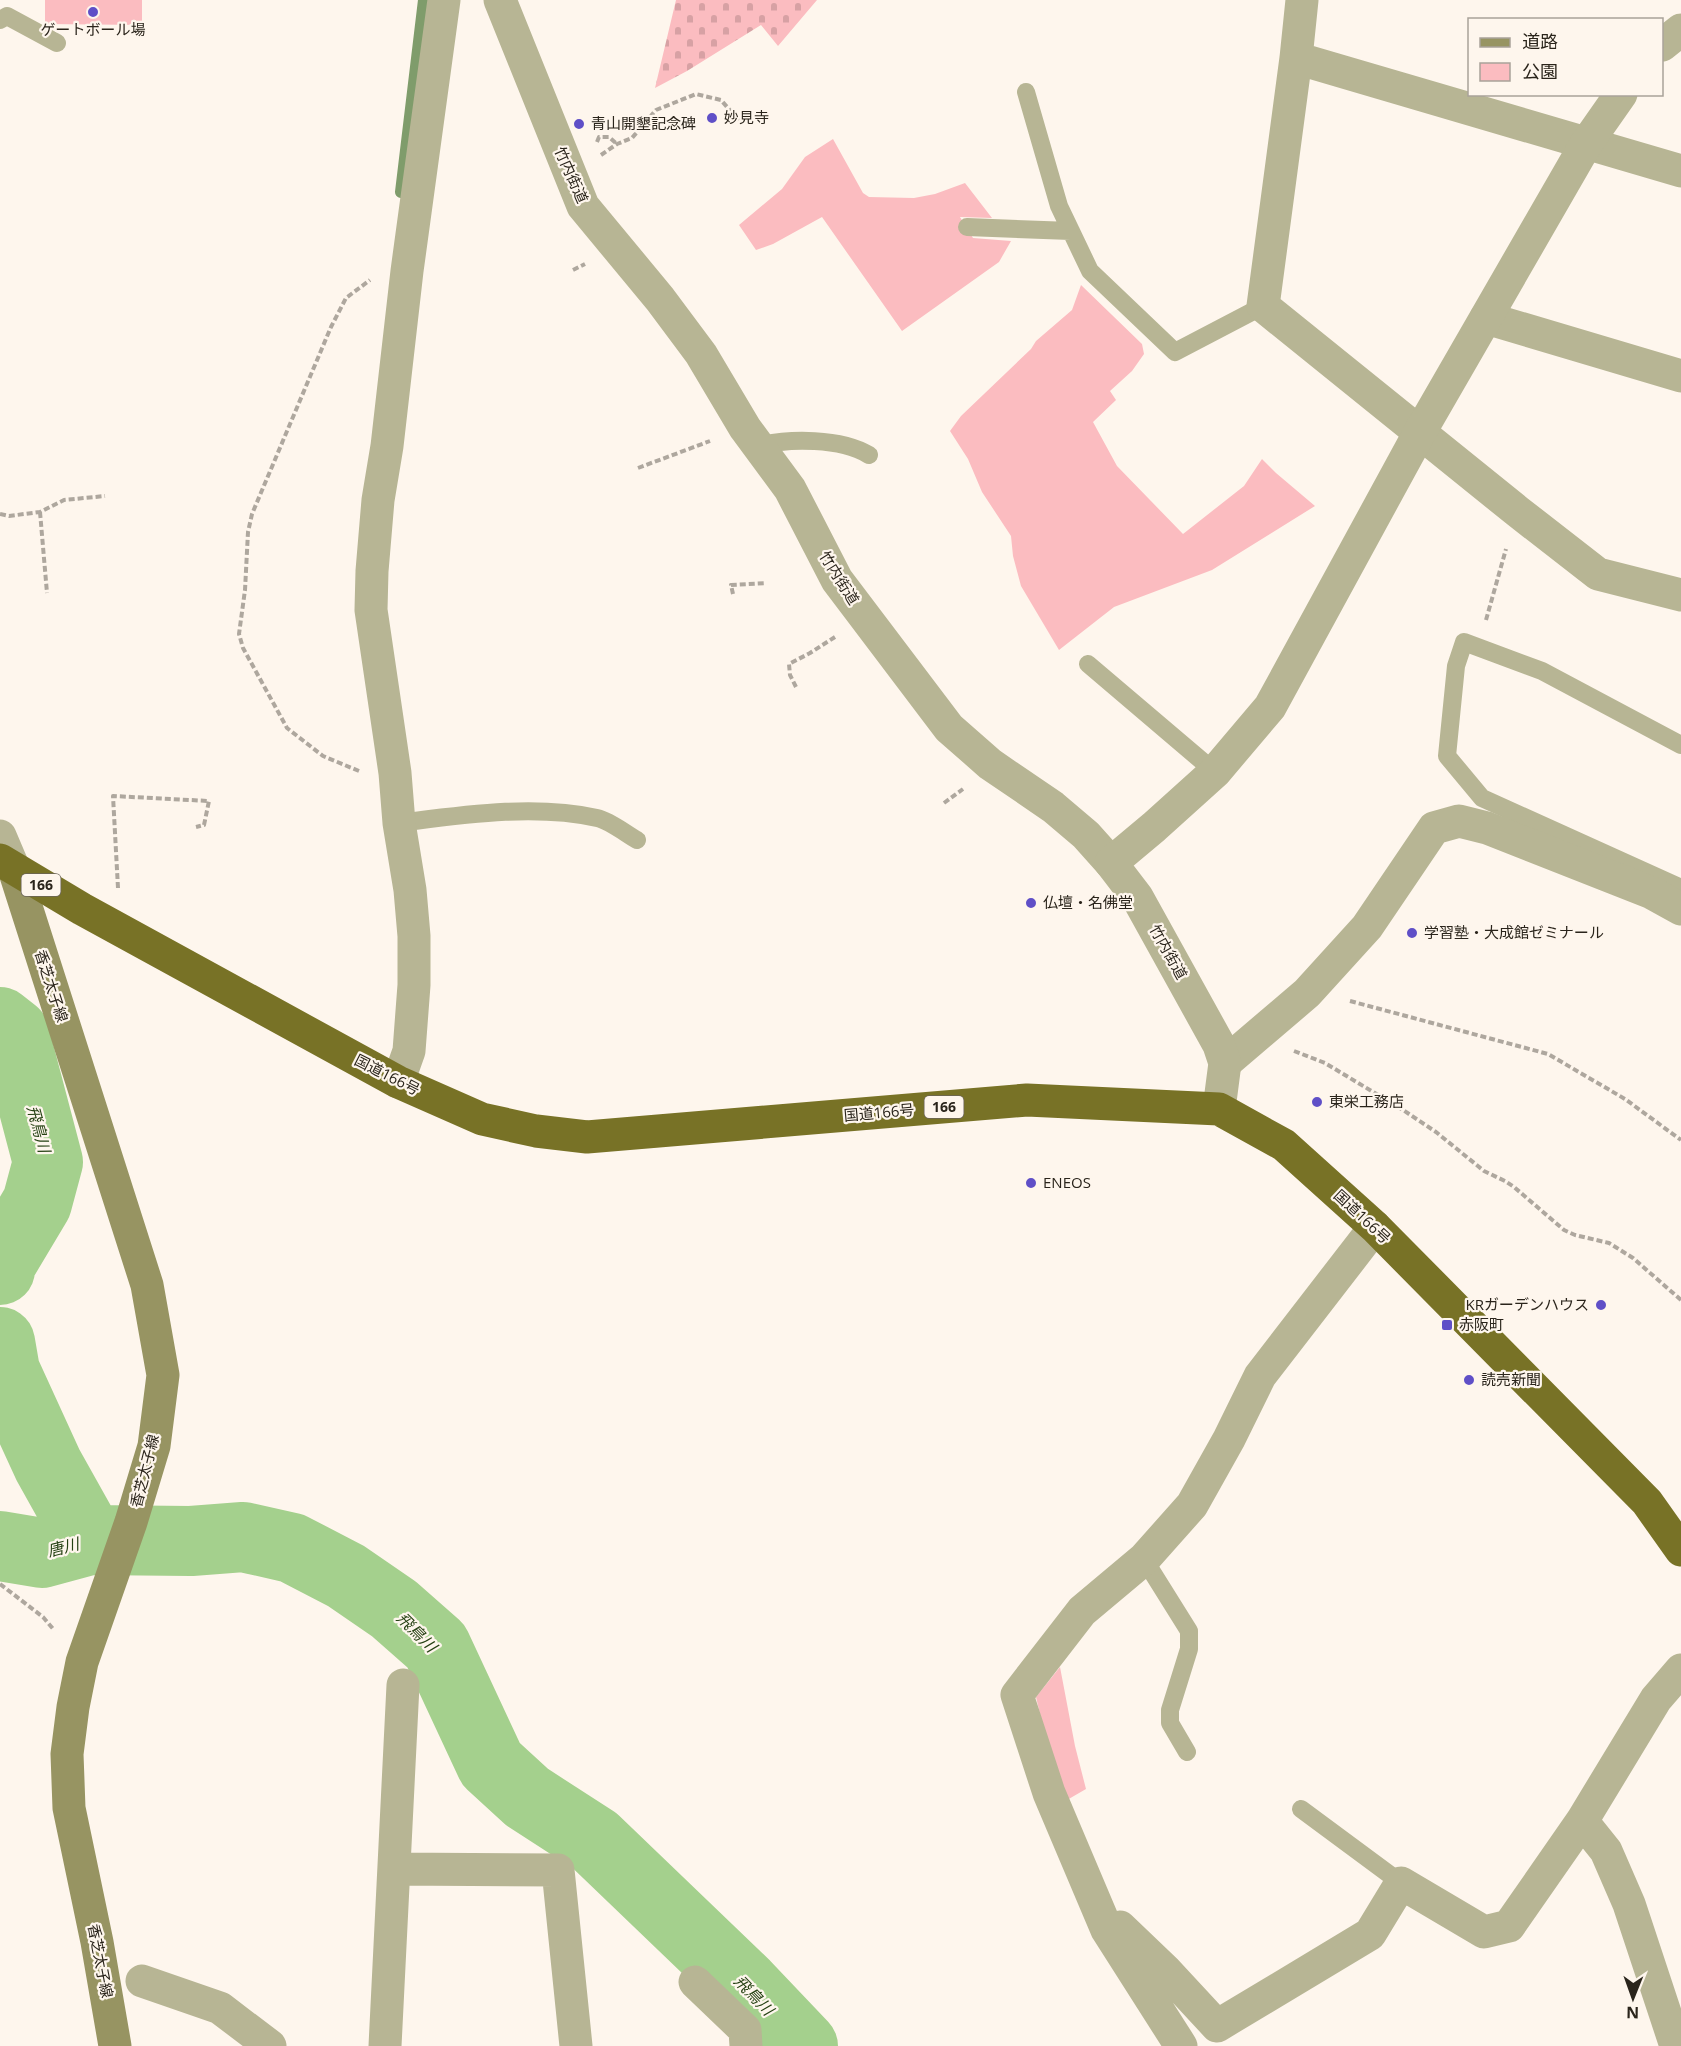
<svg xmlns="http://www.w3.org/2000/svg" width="1681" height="2046" viewBox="0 0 1681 2046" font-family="'Open Sans','Noto Sans JP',sans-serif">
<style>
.green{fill:#fbbcc0}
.cemetery{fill:url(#cemetery-stones)}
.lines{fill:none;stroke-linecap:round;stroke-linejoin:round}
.stream{stroke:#7f9c6b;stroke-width:12}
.river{stroke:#a4d08d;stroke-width:70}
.path{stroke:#aea79e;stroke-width:4;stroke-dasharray:6 3;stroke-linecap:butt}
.service{stroke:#b7b594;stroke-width:18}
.minor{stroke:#b7b594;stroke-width:33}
.tertiary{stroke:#b7b594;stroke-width:33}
.secondary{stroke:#979462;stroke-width:33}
.trunk{stroke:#787226;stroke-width:33}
.poi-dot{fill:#5f4fc7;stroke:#fef6ed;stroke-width:2}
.labels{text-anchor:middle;stroke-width:4.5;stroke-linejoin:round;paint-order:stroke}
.shield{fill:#fef6ed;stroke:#6a635a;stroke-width:1.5}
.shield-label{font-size:14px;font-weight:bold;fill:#2a241b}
.poi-label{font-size:15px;fill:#2a241b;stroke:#fef6ed;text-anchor:start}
.street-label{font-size:15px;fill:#2a241b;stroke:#fef6ed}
.water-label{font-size:16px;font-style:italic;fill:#254113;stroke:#fef6ed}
</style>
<defs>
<pattern id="cemetery-stones" width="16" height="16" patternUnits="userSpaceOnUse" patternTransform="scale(1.5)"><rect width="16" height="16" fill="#fbbcc0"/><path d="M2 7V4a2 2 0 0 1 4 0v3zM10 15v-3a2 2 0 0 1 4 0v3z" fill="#d7a1a4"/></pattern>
</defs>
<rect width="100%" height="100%" fill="#fef6ed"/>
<path class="green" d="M45,0H142V25L45,24Z
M833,139L863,193L869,197L914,198L935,194L965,183L992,218L960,217L973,238L1011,241L999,262L902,331L822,217L773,244L756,250L739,225L782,189L805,157Z
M1081,285L1142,344L1144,354L1132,371L1110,391L1116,400L1093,422L1117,466L1183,534L1244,486L1262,459L1276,473L1315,506L1212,570L1114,607L1059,650L1021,586L1013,556L1011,536L982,492L968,459L950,431L961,416L1031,349L1036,341L1072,310Z
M1060,1667L1075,1746L1086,1789L1067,1800L1048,1748L1036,1697Z"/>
<path class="cemetery" d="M676,0H817L778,46L761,25L687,71L655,88Z"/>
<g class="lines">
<path class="stream" d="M401,192L424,0"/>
<path class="river" d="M0,1022L14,1033L48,1162L37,1203L0,1265V1270
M0,1342L5,1371L48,1465L90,1540
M0,1546L42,1553L90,1540L191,1541L243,1537L292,1548L346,1576L394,1609L436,1646L491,1764L527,1797L595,1841L745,1985L803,2046"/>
<path class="path" d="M597,142L599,137H609L617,144
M601,155L617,144L632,138L656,110L696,94L721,100L741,123
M573,270L585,264
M638,468L710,441
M40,512L47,593
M0,514L9,516L40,512L64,500L105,496
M733,594L731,585L766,583
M1486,620L1506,549
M796,687L790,675L789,664L810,653L835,637
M359,771L323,756L287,728L243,648L239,634L245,590L248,532L252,514L331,327L346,298L370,280
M944,803L963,789
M118,888L113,796L209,801L204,825L196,827
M1350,1001L1548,1054L1625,1099L1681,1140
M1294,1051L1325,1063L1403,1110L1436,1132L1484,1171L1505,1181L1514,1187L1564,1230L1575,1235L1609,1243L1633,1258L1681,1300
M0,1584L43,1617L54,1630"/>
<path class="service" d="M0,20L7,16L57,43
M1026,92L1059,206L1090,271L1175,352L1263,306
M967,227L1071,231
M758,446C789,438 841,438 869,455
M1088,664L1215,772
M1681,745L1542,671L1464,642L1456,666L1447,756L1482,798L1681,888
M399,823C462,815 534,804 597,818C610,821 625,833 637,840
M1144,1559L1189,1631V1649L1170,1710V1723L1187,1752
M1301,1809L1401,1883"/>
<path class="minor" d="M500,0L583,206L660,299L701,354L745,428L790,489L837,580L949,728L990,764L1053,807L1086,835L1111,863
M1302,0L1296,58L1263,306L1517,511L1598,574L1681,595
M1296,58L1681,171
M1486,318L1681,376
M0,836L14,869
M1225,1063L1307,993L1367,927L1434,828L1459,821L1487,828L1652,893L1681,909
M398,1082L409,1051L414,985V936L410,890L399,823L395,773L371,610L372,571L378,500L387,446L407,271L444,0
M1582,1821L1606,1851L1629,1904L1676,2046
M394,1869L558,1870L576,2046
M1120,1927L1166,1971L1217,2026L1370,1934L1401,1883L1484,1932L1509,1926L1582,1821L1656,1699L1681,1670
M142,1981L220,2008L270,2046
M695,1982L745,2030L746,2046
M385,2046L403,1685
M1181,2046L1107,1930L1049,1793L1017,1695L1082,1611L1144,1559L1192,1505L1229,1439L1260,1376L1375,1227"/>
<path class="tertiary" d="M1662,45L1681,30
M1219,1109L1225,1063L1219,1045L1137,897L1111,863L1154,827L1215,772L1270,707L1420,432L1586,144L1621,94"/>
<path class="secondary" d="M14,869L147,1285L163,1375L154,1446L131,1522L82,1662L73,1707L67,1754L69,1808L97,1942L115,2046"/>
<path class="trunk" d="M0,860L82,909L398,1082L482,1119L536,1131L587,1137L1027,1100L1219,1109L1284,1145L1375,1227L1647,1502L1681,1550"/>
</g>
<g class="poi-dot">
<circle cx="93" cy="12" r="6"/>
<circle cx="712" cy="118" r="6"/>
<circle cx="579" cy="124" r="6"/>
<circle cx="1031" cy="903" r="6"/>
<circle cx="1412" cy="933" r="6"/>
<circle cx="1317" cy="1102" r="6"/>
<circle cx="1031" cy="1183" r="6"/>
<circle cx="1601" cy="1305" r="6"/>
<rect x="1441" y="1319" width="12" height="12" rx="3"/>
<circle cx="1469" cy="1380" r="6"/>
</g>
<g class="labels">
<g class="shield">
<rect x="21.5" y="874" width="39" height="22" rx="4.5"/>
<rect x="924.5" y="1096" width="39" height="22" rx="4.5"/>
</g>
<g class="shield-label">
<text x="41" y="890">166</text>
<text x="944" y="1112">166</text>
</g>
<g class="poi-label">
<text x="93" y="35" text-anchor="middle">ゲートボール場</text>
<text x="724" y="123">妙見寺</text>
<text x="591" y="129">青山開墾記念碑</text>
<text x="1043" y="908">仏壇・名佛堂</text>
<text x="1424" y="938">学習塾・大成館ゼミナール</text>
<text x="1329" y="1107">東栄工務店</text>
<text x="1043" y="1188">ENEOS</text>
<text x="1589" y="1310" text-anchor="end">KRガーデンハウス</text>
<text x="1459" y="1330">赤阪町</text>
<text x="1481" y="1385">読売新聞</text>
</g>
<g class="street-label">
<text transform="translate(571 175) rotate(66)" y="5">竹内街道</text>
<text transform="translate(839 578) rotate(58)" y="5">竹内街道</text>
<text transform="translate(1168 952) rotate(61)" y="5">竹内街道</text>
<text transform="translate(51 986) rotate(72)" y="5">香芝太子線</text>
<text transform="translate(387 1075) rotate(27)" y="5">国道166号</text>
<text transform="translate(879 1113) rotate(-5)" y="5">国道166号</text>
<text transform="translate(1362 1217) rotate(43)" y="5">国道166号</text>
<text transform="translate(145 1471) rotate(-76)" y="5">香芝太子線</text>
<text transform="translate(100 1961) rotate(79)" y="5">香芝太子線</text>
</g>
<g class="water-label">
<text transform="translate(39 1129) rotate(75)" y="6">飛鳥川</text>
<text transform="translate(63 1547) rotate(-14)" y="6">唐川</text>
<text transform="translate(417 1632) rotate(45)" y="6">飛鳥川</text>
<text transform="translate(754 1995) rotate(46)" y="6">飛鳥川</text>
</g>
</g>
<rect x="1468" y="18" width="195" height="78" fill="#fef6ed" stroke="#a9a299" stroke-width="1.5"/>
<rect x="1480" y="38" width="30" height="9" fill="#979462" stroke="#a9a299" stroke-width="1.5"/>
<text x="1522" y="48" font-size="18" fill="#2a241b">道路</text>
<rect x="1480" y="63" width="30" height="18" fill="#fbbcc0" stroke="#a9a299" stroke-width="1.5"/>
<text x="1522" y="78" font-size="18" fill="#2a241b">公園</text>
<g transform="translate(1633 1998) rotate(181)" stroke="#fef6ed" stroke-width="4.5" paint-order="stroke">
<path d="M0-4.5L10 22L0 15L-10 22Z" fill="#2a241b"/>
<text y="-9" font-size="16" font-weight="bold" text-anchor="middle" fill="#2a241b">N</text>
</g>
</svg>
